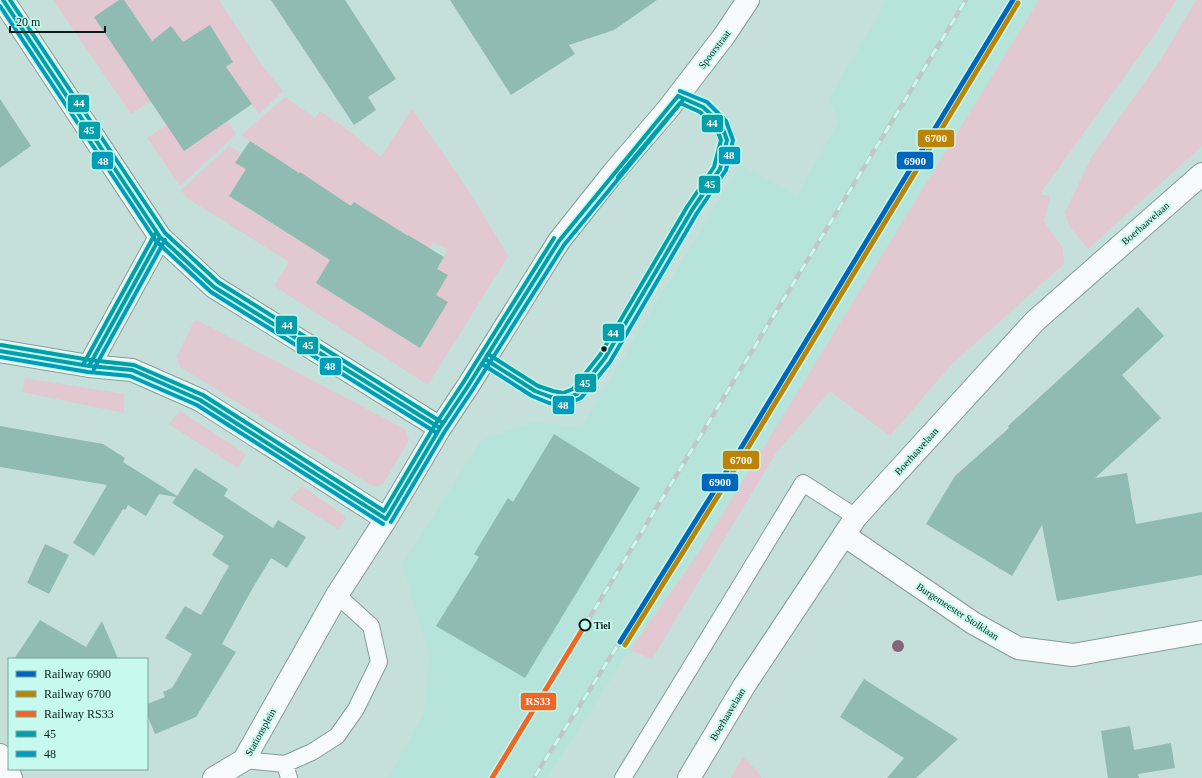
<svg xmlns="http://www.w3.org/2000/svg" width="1202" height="778" viewBox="0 0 1202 778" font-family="'Times New Roman',serif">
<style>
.built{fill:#b6e4db}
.green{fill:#e1c8d1;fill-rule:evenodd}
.building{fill:#8fbbb3}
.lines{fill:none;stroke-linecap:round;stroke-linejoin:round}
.service-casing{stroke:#869c98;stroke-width:18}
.minor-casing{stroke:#869c98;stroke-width:24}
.tertiary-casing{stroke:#869c98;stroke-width:24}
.service{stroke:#f6fafa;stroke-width:16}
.minor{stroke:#f6fafa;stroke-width:22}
.tertiary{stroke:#f6fafa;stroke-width:22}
.rail-casing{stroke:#c0c8c7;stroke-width:4.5}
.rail{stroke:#c6faee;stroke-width:3;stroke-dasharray:9;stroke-linecap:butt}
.bus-1-casing{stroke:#c6faee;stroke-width:7}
.bus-2-casing{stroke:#c6faee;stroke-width:7}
.bus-3-casing{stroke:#c6faee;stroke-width:7}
.bus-1{stroke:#029ea9;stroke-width:4}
.bus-2{stroke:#019bbc;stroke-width:4}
.bus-3{stroke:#029ea9;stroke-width:4}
.rail-1-casing{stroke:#c6faee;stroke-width:8}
.rail-2-casing{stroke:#c6faee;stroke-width:8}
.rail-3-casing{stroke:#c6faee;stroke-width:8}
.rail-1{stroke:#0065bd;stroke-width:5}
.rail-2{stroke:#bc8406;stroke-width:5}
.rail-3{stroke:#f26522;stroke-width:5}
.tree{fill:#876579}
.bus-dot{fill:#091e1a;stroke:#c6faee;stroke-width:1.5}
.stop-dot{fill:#c6faee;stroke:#091e1a;stroke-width:2}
.labels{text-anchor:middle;stroke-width:3.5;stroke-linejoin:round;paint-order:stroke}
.street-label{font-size:10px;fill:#091e1a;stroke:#c6faee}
.stop-label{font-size:10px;font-weight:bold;fill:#091e1a;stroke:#c6faee;text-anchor:start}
.line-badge{stroke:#c6faee;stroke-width:1.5}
.badge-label{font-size:11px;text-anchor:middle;font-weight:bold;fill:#fff}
</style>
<rect width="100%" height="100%" fill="#c5e0db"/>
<path class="built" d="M887,0H1039L699,552L630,650L547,778H388L424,713L429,656L402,564L482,439L534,422L581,427L740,165L797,195L838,122L829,98Z"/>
<path class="green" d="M53,0H119L94,17L127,65L171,27L146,45L124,0H219L261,64L283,91L259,114L250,102L226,119L236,134L180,186L147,138L167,125L151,101L131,114Z
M1039,0H1176L1157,31L1040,194L1050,197L1044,221L1063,248L1064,264L951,365L890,436L830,391L776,453L652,659L630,650L699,552Z
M1196,0H1202V146L1088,249L1069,226L1065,212L1092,156L1160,61Z
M285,97L315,118L320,111L344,127L381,157L412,109L467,188L508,256L428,385L274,286L289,262L187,198L181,190L229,146L241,153L235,163L246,169L229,196L305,244L319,200L269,154L241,135ZM354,202L371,213L336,231ZM433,242L448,250L437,269L433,294L420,348L393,332L423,280L422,260ZM333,257L389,292L372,318L316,283Z
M197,320L405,429L409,440L383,484L377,486L371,485L180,367L177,356L193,323Z
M25,378L124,394V413L22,392Z
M180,411L246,454L238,468L168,424Z
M302,486L346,517L339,530L290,499Z
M743,757L759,773L761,778H731Z"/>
<path class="building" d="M119,0H124L152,41L171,26L183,42L210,25L233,62L226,67L252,104L184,151L94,17Z
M271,0H345L396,79L368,97L376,110L354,125Z
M450,0H657L614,30L569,45L575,54L511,95Z
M0,99L31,146L0,168Z
M250,141L299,173L300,172L351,206L354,202L408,236V235L444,257L437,269L448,275L436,295L448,302L420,348L316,283L330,260L229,196L246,169L235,163Z
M1138,307L1164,336L1122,375L1161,418L1095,478L1127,473L1136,524L1202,512V575L1057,601L1042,525L1012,576L926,524L955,476L1009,428L1008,426Z
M0,426L103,444L125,458L123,462L177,496L195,468L228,489L224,496L273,528L278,520L306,537L287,568L271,558L251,591L222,644L236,652L196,717L155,734L147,715V704L165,697L163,692L172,688L192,654L165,638L185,606L201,615L229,566L212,555L224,536L172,503L176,497L159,494L146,516L128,505L125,510L123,509L94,556L73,543L107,485L0,467Z
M554,434L640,488L525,678L436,626L479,557L474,554L508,498L513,502Z
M45,544L69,555L49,594L27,583Z
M40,620L86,647L102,621L118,659H14Z
M864,679L958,739L916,778H887L904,758L840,717Z
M1130,726L1134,750L1171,743L1175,768L1138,774L1139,778H1108L1101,731Z"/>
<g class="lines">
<defs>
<path id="service" d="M485,359L535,391L551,397L564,399L577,394L605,358L692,210L720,169L727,140L721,124L703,107L678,96
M244,760L285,764L312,752L337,736L356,709L379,662L371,626L337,595
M285,764L289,778
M623,778L803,483L856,517"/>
<path id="minor" d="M3,0L160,237L214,287L440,428
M0,351L89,366L132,370L200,400L386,519
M89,366L160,237
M844,535L973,623L1018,648L1073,655L1202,632
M0,755L4,760L11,778
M214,778L244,760L337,595L386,519L440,428L468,386L559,241L613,173L668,109L724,36L748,0"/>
<path id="tertiary" d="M689,778L744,686L856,517L1035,321L1202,174"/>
</defs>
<use href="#service" class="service-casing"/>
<use href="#minor" class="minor-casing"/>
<use href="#tertiary" class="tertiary-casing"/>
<use href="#service" class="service"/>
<use href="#minor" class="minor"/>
<use href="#tertiary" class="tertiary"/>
<defs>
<path id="rail" d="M585,625L966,0
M535,776L620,642"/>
</defs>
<use href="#rail" class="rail-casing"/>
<use href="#rail" class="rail"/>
<defs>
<path id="bus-1" d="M3,0L160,237L214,287L440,428
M0,351L89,366L132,370L200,400L386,519
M485,359L535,391L551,397L564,399L577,394L605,358L692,210L720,169L727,140L721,124L703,107L678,96
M89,366L160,237
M386,519L440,428L468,386L559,241L678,96"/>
<path id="bus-2" d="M0,6L156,241L211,292L437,433
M0,357L88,372L130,376L197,405L383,524
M482,364L532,396L549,403L564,405L581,398L610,362L697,213L726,170L733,140L726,121L707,102L680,91
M94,369L165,240
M391,522L445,431L473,389L564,245L683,100"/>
<path id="bus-3" d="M10,0L165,233L218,282L443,423
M1,345L90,360L134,365L203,395L384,511L435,425L463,383L554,238
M488,354L538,386L553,391L563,393L573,389L600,355L687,207L714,167L721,140L716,127L700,112L680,103L618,177
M84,363L155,234"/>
</defs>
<use href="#bus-1" class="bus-1-casing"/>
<use href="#bus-2" class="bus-2-casing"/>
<use href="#bus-3" class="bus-3-casing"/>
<use href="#bus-1" class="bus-1"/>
<use href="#bus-2" class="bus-2"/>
<use href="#bus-3" class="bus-3"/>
<defs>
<path id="rail-1" d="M620,642L738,453L1013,0"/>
<path id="rail-2" d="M625,645L743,456L1018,3"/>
<path id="rail-3" d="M492,778L585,625"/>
</defs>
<use href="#rail-1" class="rail-1-casing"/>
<use href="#rail-2" class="rail-2-casing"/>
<use href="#rail-3" class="rail-3-casing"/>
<use href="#rail-1" class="rail-1"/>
<use href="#rail-2" class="rail-2"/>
<use href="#rail-3" class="rail-3"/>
</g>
<circle class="tree" cx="898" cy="646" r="6"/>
<circle class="bus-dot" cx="604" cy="349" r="3.5"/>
<circle class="stop-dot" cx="585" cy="625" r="5.5"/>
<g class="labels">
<g class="street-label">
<text transform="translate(714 49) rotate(-53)" y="4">Spoorstraat</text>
<text transform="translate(1145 223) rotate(-41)" y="4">Boerhaavelaan</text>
<text transform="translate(916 451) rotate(-48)" y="4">Boerhaavelaan</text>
<text transform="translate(958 611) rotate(33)" y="4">Burgemeester Stolklaan</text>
<text transform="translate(727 714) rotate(-59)" y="4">Boerhaavelaan</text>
<text transform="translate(260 732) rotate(-61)" y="4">Stationsplein</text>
</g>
<g class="stop-label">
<text x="594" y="629">Tiel</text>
</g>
</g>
<g class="line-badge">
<rect x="67" y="94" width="23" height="19" rx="4" fill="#029ea9"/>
<rect x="701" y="114" width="23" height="19" rx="4" fill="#029ea9"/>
<rect x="78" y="121" width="23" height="19" rx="4" fill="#029ea9"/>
<rect x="917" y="129" width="38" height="19" rx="4" fill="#bc8406"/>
<rect x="718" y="146" width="23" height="19" rx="4" fill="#019bbc"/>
<rect x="91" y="151" width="23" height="19" rx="4" fill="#019bbc"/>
<rect x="896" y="151" width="38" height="19" rx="4" fill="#0065bd"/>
<rect x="698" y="175" width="23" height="19" rx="4" fill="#029ea9"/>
<rect x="275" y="315" width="23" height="20" rx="4" fill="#029ea9"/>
<rect x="602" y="323" width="23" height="19" rx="4" fill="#029ea9"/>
<rect x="296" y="336" width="23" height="19" rx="4" fill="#029ea9"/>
<rect x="319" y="357" width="23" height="19" rx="4" fill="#019bbc"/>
<rect x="574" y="373" width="23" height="20" rx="4" fill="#029ea9"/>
<rect x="552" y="395" width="23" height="20" rx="4" fill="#019bbc"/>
<rect x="722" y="450" width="38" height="20" rx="4" fill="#bc8406"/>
<rect x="701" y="473" width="38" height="19" rx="4" fill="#0065bd"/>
<rect x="520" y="692" width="37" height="19" rx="4" fill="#f26522"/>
</g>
<g class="badge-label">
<text x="79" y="107">44</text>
<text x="712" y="127">44</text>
<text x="89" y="134">45</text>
<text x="936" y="142">6700</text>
<text x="729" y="159">48</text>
<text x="103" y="165">48</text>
<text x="915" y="165">6900</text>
<text x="710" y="188">45</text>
<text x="287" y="329">44</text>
<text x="613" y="337">44</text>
<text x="308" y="349">45</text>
<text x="330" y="370">48</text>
<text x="585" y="387">45</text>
<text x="563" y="409">48</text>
<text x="741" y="464">6700</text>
<text x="720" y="486">6900</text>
<text x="538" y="705">RS33</text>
</g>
<rect x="8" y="658" width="140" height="112" fill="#c6faee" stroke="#7aa299"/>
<rect x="16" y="671" width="20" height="6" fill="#0065bd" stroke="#7aa299"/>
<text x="44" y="678" font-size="12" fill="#091e1a">Railway 6900</text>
<rect x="16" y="691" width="20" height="6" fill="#bc8406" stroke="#7aa299"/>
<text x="44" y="698" font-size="12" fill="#091e1a">Railway 6700</text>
<rect x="16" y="711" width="20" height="6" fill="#f26522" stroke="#7aa299"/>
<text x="44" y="718" font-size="12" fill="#091e1a">Railway RS33</text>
<rect x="16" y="731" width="20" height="6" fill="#029ea9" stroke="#7aa299"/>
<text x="44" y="738" font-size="12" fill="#091e1a">45</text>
<rect x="16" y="751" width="20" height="6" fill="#019bbc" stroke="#7aa299"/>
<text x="44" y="758" font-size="12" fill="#091e1a">48</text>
<path d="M10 26v6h95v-6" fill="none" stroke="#091e1a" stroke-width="2"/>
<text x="16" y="26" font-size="12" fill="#091e1a" stroke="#c6faee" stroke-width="3" paint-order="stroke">20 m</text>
</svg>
